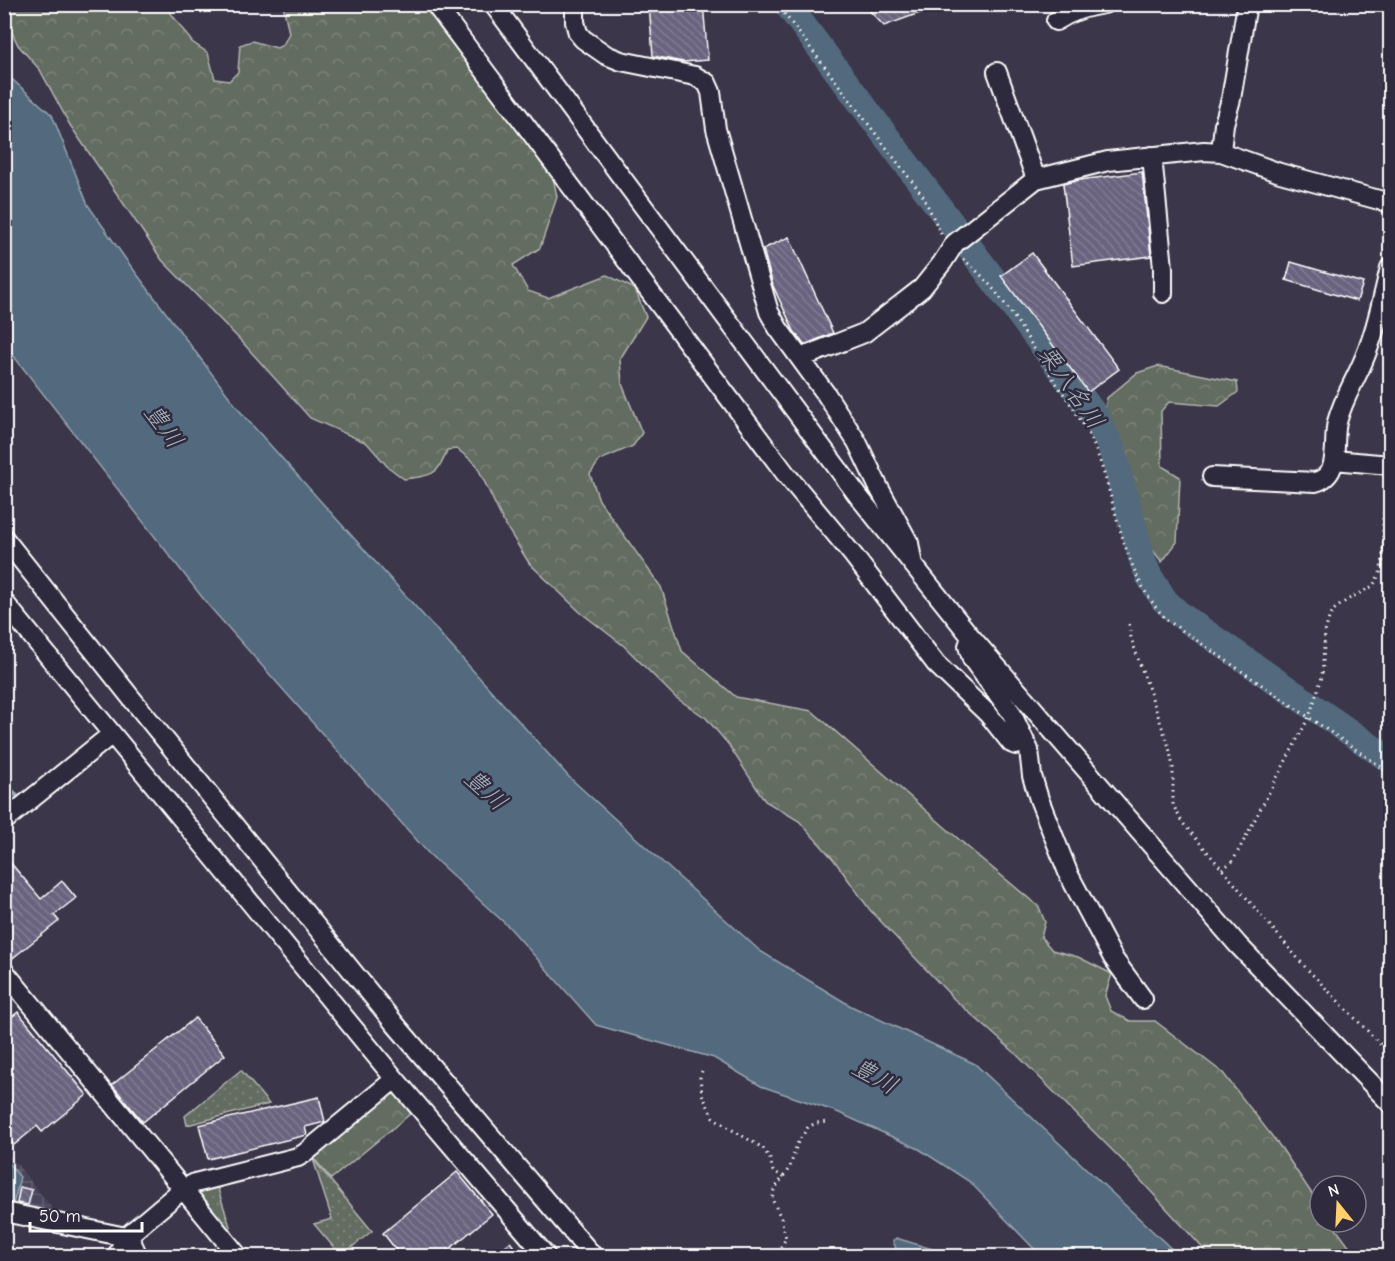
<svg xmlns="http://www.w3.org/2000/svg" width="1395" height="1261" viewBox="0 0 1395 1261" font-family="'Comic Neue','Klee One',sans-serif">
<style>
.industrial{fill:url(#industrial-grid)}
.grass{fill:url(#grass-dots);stroke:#b2b6b0;stroke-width:1.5}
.forest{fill:url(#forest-crowns);stroke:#b2b6b0;stroke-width:1.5}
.water{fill:#52697d;stroke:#97a5b1;stroke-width:1.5}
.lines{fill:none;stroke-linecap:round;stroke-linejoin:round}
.stream{stroke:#97a5b1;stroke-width:4.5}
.river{stroke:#52697d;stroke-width:27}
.building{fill:url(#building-back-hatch);stroke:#fff;stroke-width:1.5}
.minor-casing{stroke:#fff;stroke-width:22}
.path{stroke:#fff;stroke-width:3;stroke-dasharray:1.5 4.5;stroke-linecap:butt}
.minor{stroke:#2f2a3d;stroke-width:18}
.labels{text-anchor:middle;stroke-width:5;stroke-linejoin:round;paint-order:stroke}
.water-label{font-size:24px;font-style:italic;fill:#a8b4be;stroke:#2f2a3d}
</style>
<defs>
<pattern id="industrial-grid" width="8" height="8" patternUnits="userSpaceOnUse" patternTransform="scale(1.5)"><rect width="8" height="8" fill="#49445a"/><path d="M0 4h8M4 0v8" fill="none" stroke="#646073"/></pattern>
<pattern id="grass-dots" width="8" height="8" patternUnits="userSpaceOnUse" patternTransform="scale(1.5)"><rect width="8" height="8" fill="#646c60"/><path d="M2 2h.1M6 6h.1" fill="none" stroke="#7b8278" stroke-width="1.8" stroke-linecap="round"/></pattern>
<pattern id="forest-crowns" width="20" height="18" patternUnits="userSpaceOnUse" patternTransform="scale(1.5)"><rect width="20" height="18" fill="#646c60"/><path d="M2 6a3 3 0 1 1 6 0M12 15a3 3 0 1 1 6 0" fill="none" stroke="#7b8278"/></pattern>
<pattern id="building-back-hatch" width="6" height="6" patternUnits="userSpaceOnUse" patternTransform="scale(1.5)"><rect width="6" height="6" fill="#6a647f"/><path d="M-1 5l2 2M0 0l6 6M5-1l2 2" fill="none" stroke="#807b92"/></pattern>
</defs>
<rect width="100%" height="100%" fill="#3b364a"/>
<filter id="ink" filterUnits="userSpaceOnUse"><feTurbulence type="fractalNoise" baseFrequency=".0167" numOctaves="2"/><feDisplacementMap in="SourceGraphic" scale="12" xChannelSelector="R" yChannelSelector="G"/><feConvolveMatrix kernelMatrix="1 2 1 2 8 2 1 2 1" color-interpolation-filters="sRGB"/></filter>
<g filter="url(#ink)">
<path class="industrial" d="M5,1149L59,1217L5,1205Z"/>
<path class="grass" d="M241,1070L269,1104L187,1125L185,1116Z
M313,1159L372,1231L341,1256L314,1224L332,1219Z
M216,1183L235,1242L191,1191Z"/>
<path class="forest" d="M5,5H165L192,42L208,53L215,79L229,81L238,72L240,45L252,41L277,48L283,45L289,33L283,5H427L439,27L552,172L557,197L540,248L513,265L528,291L548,298L607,275L635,289L646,317L620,359L622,384L642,433L633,446L600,460L590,474L599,500L661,587L682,651L736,697L812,711L978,856L1039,907L1045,922L1041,937L1052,950L1078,957L1112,974L1105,996L1111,1011L1130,1021H1155L1223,1073L1282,1149L1320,1206V1222H1331L1356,1256H1210L1123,1161L1014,1052L954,999L870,910L834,860L799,821L765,801L728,744L706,718L675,697L624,646L580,612L529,563L504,523L476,464L457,449L447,450C439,477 428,476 404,479L387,466L367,443L310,418L244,344L162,260L70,125L40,70L18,45L5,18Z
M1158,366L1237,382L1238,392L1219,406L1169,402L1161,411L1162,466L1180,477L1177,542L1162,562L1148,544L1118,438L1104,412L1107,398L1137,373Z
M395,1087L415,1110L331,1179L311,1155Z"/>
<path class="water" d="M5,73L52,115L88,205L127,261L243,415L569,777L760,951L851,1006L975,1064L1179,1256H1041L970,1182L919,1149L837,1112L761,1086L714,1058L596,1025L509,927L429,854L209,606L5,345Z
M4,1158L20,1177L13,1205L5,1203Z
M896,1238L955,1256H899L893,1241Z"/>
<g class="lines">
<path class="stream" d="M4,781L20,800"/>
<path class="river" d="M787,4L1094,414L1111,447L1143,562L1149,576L1164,600L1180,615L1390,760"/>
</g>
<path class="building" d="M649,4H703L708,60L683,62L653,56Z
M863,4H939V6L884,26Z
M1142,172L1151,256L1073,266L1063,184L1080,180Z
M789,237L833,333L804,345L794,331L773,286L763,249Z
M1032,253L1119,369L1088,392L1001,276Z
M1291,262L1363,283L1357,301L1286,280Z
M4,855L41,899L62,881L76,898L54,915L59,921L9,961L4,960Z
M18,1012L87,1095L42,1132L37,1126L14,1145L4,1133V1023Z
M195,1018L225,1055L143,1122L112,1085Z
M319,1097L325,1122L305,1127L307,1135L208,1159L199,1125Z
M457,1172L492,1214L440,1257H402L383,1233Z
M20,1187L32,1190L28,1205L17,1203Z
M510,1242L522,1257H492Z"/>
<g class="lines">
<defs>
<path id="minor" d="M435,4L785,473L853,555L936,664L988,714L1011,743L1016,745L1022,742V737
M493,4L859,497L971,637L1238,945L1390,1103
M575,4V22L578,33L583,39L606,55L621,61L695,76L707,83L711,92L716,129L769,312L778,328L826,394L857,442L878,486L909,543L912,560
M1056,21C1072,11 1085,7 1104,4
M997,72L1036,179
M1221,152L1224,124L1231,99L1247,4
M1152,156L1163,268V293
M803,360L808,355L864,333L899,306L922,288L942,263L955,243L1036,179L1108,161L1204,151L1221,152L1280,173L1390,203
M1334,460L1390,465
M1212,477L1315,482C1342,475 1332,443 1337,422C1343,400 1352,386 1361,366C1375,336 1382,300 1390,268
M4,538L128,694L395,1024L593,1256
M4,602L395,1079L546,1256
M971,637L968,646L972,659L1011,712L1029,750L1032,776L1039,799L1069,875L1113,958L1143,999
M4,821L112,734
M4,971L238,1256
M4,1212L126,1237L132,1243L138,1256
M117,1256L126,1237L183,1189L195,1183L298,1157L305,1153L395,1079"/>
</defs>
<use href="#minor" class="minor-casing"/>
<path class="path" d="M777,4L923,196L942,236
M963,259C1000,288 1023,332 1048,371C1066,398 1086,424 1097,453C1118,509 1124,577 1167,620L1390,773
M1129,624L1131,638L1169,747L1173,767V805L1182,822L1306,968L1390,1054
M1222,869L1233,861L1309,717L1322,677L1325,632L1329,618L1335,609L1347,600L1373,586L1380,573L1383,559V518L1388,479
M702,1071L700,1078L702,1094L713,1117L729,1128L763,1148L770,1159L773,1171L784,1177
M773,1256L778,1252L786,1238L781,1218L772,1199L774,1190L790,1167L797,1144L808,1127L816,1123L828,1122"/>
<use href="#minor" class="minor"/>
</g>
</g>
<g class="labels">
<g class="water-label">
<text transform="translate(1071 387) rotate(55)" y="8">栗八名川</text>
<text transform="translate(164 426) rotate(54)" y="8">豊川</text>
<text transform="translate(486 790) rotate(43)" y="8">豊川</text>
<text transform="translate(875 1076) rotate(30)" y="8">豊川</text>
</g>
</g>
<rect width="1395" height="1261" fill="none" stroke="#2f2a3d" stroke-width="24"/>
<rect x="12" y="12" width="1371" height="1237" fill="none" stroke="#fff" stroke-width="2" filter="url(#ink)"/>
<g transform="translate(1338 1204) rotate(342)"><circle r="28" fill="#2f2a3d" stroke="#827f8b" stroke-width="1.5"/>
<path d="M0-4.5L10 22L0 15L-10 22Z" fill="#ffd166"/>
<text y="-9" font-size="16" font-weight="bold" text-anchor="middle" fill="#ffffff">N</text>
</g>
<path d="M30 1222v9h112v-9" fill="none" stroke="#ffffff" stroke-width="3"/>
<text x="39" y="1222" font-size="18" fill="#ffffff" stroke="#2f2a3d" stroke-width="4.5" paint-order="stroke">50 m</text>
</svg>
